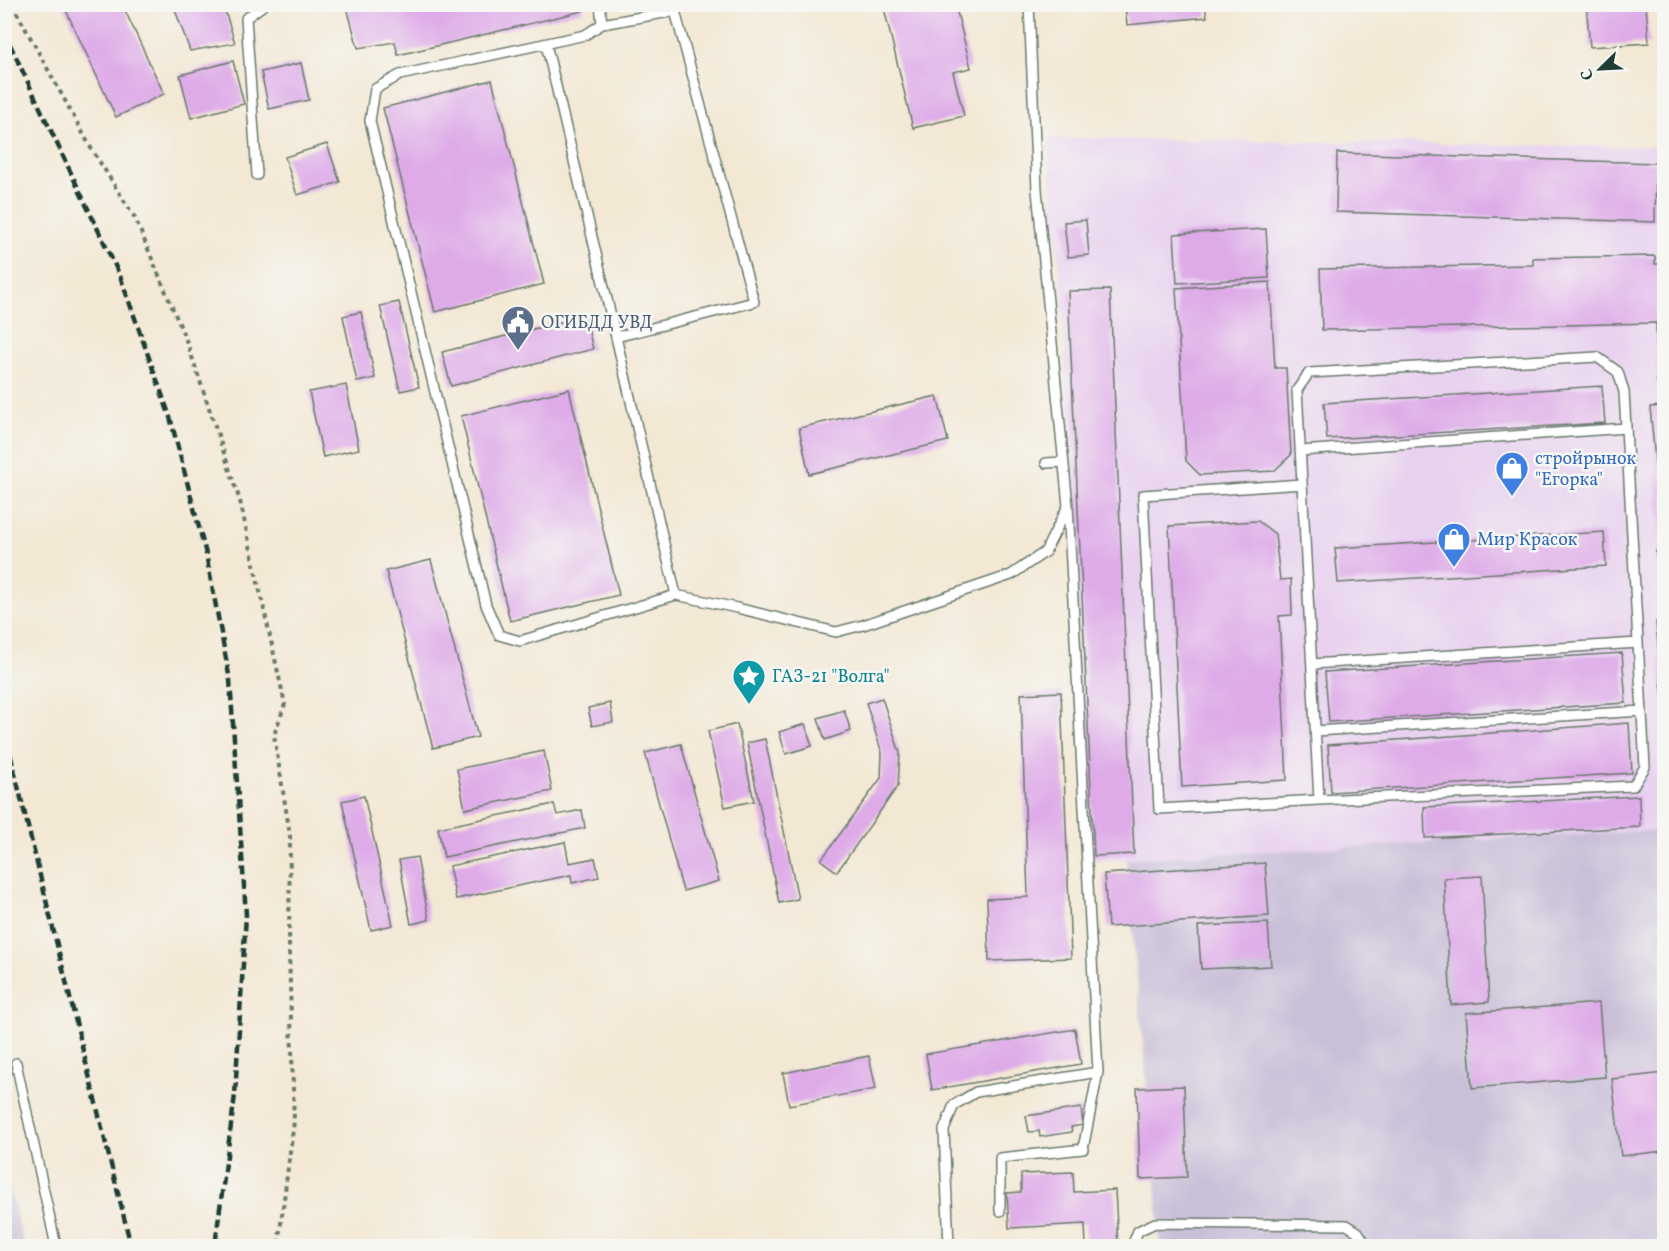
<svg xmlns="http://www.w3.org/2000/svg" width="1669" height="1251" viewBox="0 0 1669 1251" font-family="Vollkorn,serif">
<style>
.built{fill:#e8d2ef}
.industrial{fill:#c9bfd8}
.building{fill:#deabe8}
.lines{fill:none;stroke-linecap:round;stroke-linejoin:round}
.service-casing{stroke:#69796c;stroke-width:12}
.path{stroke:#69796c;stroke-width:4;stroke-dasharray:4.5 4.5;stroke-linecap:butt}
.service{stroke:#fff;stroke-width:9}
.rail{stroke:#1f3d34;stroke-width:4.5;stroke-dasharray:9 4.5;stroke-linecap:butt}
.labels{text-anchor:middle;stroke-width:5;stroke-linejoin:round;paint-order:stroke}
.service-label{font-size:18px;fill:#4e5e75;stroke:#f6f6f2;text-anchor:start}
.shop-label{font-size:18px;fill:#366cbe;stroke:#f6f6f2;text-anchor:start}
.culture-label{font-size:18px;fill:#0d838f;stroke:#f6f6f2;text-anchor:start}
</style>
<rect width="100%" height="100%" fill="#f6f6f2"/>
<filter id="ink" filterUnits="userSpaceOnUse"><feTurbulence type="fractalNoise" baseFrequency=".0167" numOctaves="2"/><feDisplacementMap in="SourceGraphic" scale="12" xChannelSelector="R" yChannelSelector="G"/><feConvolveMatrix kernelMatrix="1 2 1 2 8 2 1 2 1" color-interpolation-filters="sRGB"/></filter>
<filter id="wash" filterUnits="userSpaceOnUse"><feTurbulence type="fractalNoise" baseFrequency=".008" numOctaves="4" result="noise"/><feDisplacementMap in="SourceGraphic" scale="24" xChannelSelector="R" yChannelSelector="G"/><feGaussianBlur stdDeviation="1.35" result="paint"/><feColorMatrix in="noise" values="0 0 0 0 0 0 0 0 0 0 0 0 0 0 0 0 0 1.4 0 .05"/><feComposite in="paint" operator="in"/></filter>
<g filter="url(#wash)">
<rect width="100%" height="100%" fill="#f3e8d4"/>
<path class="built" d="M1047,138L1664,147V830L1090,861L1062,294Z"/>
<path class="industrial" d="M1664,830V1246H1160L1157,1197L1126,859Z
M4,1167L11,1194L24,1246H5Z"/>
<g id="blocks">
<path class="building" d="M63,4H122L164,94L116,117Z
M173,4H223L235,43L190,51Z
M346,4H582L583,11L398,55L395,42L358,48Z
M883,4H955L971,68L953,72L964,116L913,128Z
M1125,4H1205L1207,17L1127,25Z
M1586,4H1646L1649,43L1590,47Z
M233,61L244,104L191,118L180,75Z
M301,63L309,100L269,109L261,72Z
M492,80L544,284L435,312L383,108Z
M327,144L340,182L297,195L285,157Z
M1337,153L1656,163L1655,222L1336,212Z
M1086,220L1089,255L1068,257L1064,222Z
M1266,229L1269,278L1177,283L1174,234Z
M1655,256V264H1664V383H1657L1656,323L1322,330L1320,269L1533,265V258Z
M1270,282L1275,368H1286L1291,455L1274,471L1200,475L1186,461L1176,288Z
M1110,290L1134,854L1094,856L1068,291Z
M399,302L419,387L400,391L380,306Z
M361,312L375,378L357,382L343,316Z
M585,316L593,349L451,386L442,352Z
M346,385L359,449L323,457L309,392Z
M1602,386L1605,423L1327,439L1324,403Z
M569,389L619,595L510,621L461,416Z
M937,396L948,441L809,474L799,428Z
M1664,406V546H1663L1650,407Z
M1258,521L1275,534L1280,580L1291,579L1292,615L1279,616L1287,780L1182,787L1169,526Z
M1604,532L1606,566L1338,583L1335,548Z
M1664,550V703H1663L1656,622L1662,621L1656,551Z
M431,560L478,737L433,748L386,571Z
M1622,653L1626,703L1329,722L1325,672Z
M1061,692L1071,958L989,961L987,899L1028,897L1021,694Z
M882,698L900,753L898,786L837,872L821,860L881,778L882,753L866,703Z
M610,703L613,722L592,726L588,708Z
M844,710L851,731L825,740L818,718Z
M1629,723L1632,773L1331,792L1328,745Z
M737,724L754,801L725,807L708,731Z
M805,724L812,746L786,754L779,732Z
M765,739L798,899L779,903L747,743Z
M681,744L719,881L683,891L645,753Z
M544,751L552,791L465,809L457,769Z
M364,796L393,925L371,930L342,801Z
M1639,796L1640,827L1425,838L1424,807Z
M554,804L557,815L582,810L585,828L444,857L438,828Z
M565,842L569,863L595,858L599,877L572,883L571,875L456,899L449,866Z
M417,857L429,920L411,924L399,860Z
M1265,863L1269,916L1108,927L1104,874Z
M1482,876L1489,1002L1451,1005L1444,878Z
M1268,923L1271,966L1201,969L1198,926Z
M1599,1003L1605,1077L1472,1088L1466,1013Z
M1075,1029L1081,1064L932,1090L926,1054Z
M869,1056L876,1089L789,1105L783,1073Z
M1664,1073V1151L1621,1156L1612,1079Z
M1184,1086L1187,1177L1140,1179L1137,1088Z
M1081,1108L1083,1125L1071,1127L1072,1132L1040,1137L1039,1131L1029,1132L1026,1116Z
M1073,1172L1074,1192L1115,1190L1118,1246H1086L1085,1224L1009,1228L1007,1193L1021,1192V1174Z"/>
</g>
</g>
<g filter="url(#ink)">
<use href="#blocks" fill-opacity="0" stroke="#69796c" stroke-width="1.5"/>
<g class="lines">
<defs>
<path id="service" d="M600,4L602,24
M546,44L616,337L676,595
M257,175L246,18L265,4
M616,337L754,302L675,11L602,24L585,35L400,75L375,89L370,121L486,605L499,635L520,641L676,595L737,608L836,632L863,625L1011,575L1045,552L1068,506
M1597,357L1618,372L1624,392L1645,767L1633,786L1319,800L1297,390L1309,373Z
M1300,451L1626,428
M1046,463L1063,462
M1302,484L1143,495L1159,809L1319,800
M1312,664L1638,643
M1315,731L1642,711
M16,1063L56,1246
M1000,1211V1158L1083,1149L1098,1072L1068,506L1037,190L1029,4
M949,1246L944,1130L954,1105L976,1092L1098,1072
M1132,1246L1138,1231L1155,1223L1347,1225L1358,1232L1367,1246"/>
</defs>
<use href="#service" class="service-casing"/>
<path class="path" d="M12,4L91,148L135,218L188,345L240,501L285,704L274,735L290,835L289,950L294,1121L278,1246"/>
<use href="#service" class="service"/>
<path class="rail" d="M4,32L120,276L170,417L206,554L230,680L246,915L235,1095L215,1246
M4,729L131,1246"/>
</g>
</g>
<defs>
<symbol id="civic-pin" viewBox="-11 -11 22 30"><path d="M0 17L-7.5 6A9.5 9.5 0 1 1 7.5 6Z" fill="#5c6f8a" stroke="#f6f6f2"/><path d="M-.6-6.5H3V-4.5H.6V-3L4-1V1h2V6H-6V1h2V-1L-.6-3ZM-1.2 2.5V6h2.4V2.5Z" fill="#fff"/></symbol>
<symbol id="shop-pin" viewBox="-11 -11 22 30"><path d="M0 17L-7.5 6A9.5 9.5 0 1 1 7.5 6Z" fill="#3f7fe0" stroke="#f6f6f2"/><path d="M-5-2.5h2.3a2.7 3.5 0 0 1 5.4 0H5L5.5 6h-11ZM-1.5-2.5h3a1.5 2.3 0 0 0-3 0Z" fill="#fff"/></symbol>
<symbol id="sight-pin" viewBox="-11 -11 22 30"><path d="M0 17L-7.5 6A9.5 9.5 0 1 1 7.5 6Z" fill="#0f9aa8" stroke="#f6f6f2"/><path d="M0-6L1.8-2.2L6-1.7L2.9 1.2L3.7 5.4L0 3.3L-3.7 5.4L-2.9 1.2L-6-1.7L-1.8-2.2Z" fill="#fff"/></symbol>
</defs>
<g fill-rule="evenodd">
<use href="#civic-pin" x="499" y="303" width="38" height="52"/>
<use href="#shop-pin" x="1493" y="449" width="38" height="52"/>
<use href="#shop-pin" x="1435" y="520" width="38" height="52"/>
<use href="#sight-pin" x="730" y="657" width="38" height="52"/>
</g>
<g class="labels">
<g class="service-label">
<text x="541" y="328">ОГИБДД УВД</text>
</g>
<g class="shop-label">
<text x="1535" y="464">стройрынок<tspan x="1535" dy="21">"Егорка"</tspan></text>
<text x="1477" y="545">Мир Красок</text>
</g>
<g class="culture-label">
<text x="772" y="682">ГАЗ-21 "Волга"</text>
</g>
</g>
<rect width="1669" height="1251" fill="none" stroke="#f6f6f2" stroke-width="24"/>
<g transform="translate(1600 69) rotate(246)" stroke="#f6f6f2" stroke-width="4.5" paint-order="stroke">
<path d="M0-4.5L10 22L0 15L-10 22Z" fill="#1f3d34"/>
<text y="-9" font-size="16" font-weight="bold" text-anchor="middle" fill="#1f3d34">С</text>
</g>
</svg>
